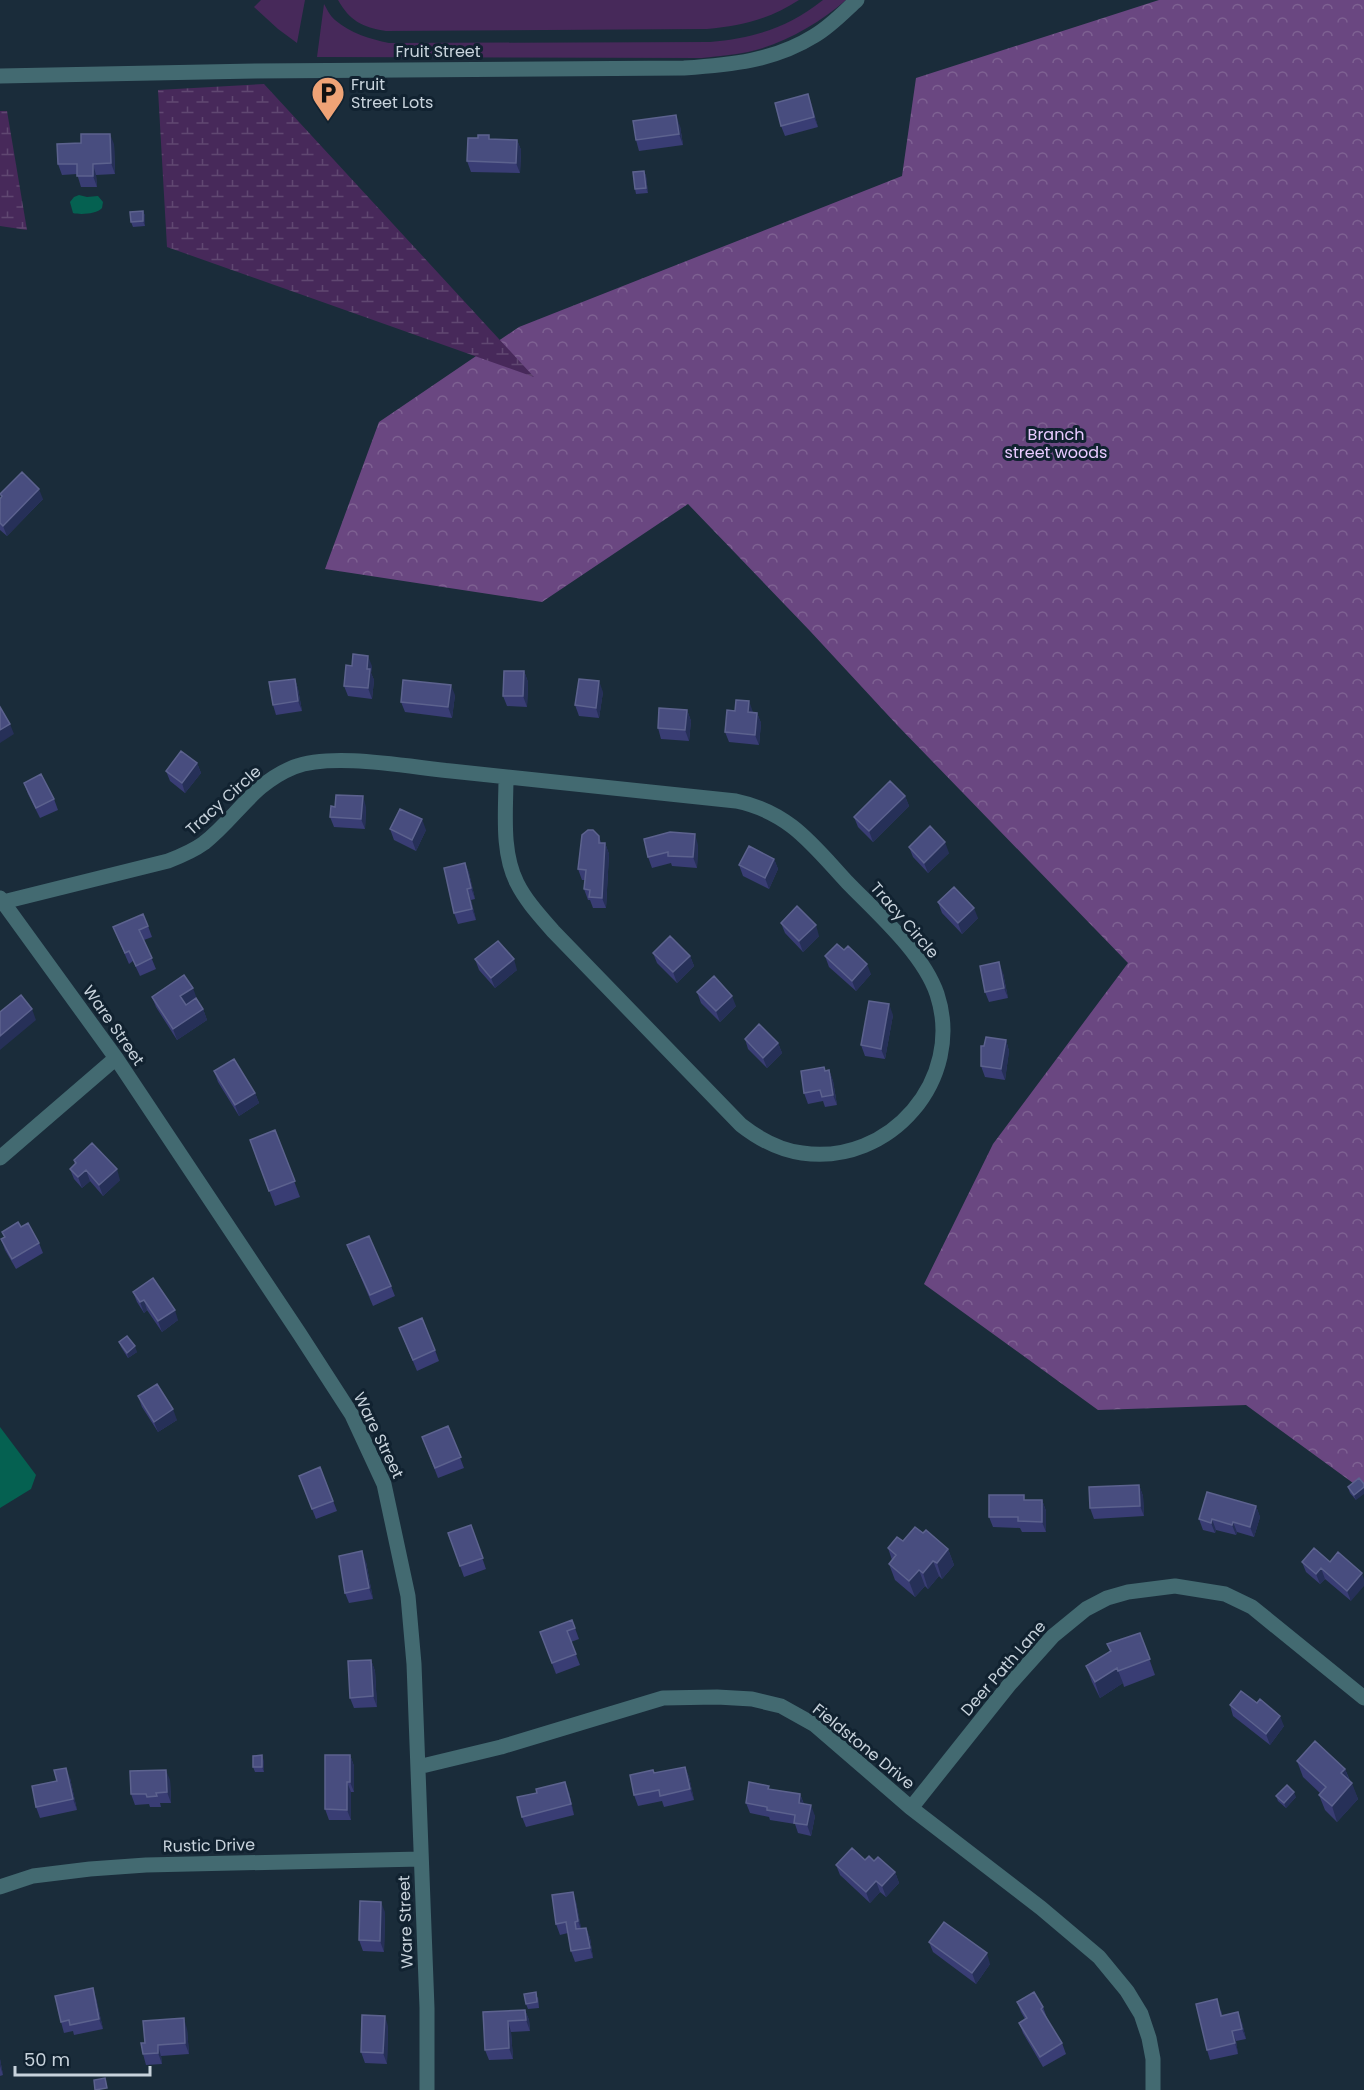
<svg xmlns="http://www.w3.org/2000/svg" width="1364" height="2090" viewBox="0 0 1364 2090" font-family="Poppins,sans-serif">
<style>
.green{fill:#47295a}
.forest{fill:url(#forest-crowns)}
.wetland{fill:url(#wetland-marsh)}
.water{fill:#056151}
.lines{fill:none;stroke-linecap:round;stroke-linejoin:round}
.minor{stroke:#436a71;stroke-width:15}
.wall{fill:#393d74}
.shaded-wall{fill:#263058}
.building{fill:#484d7f;stroke:#5c628e;stroke-width:1.5}
.labels{text-anchor:middle;stroke-width:6;stroke-linejoin:round;paint-order:stroke}
.street-label{font-size:16px;fill:#c8d3dc;stroke:#112230}
.poi-label{font-size:16px;fill:#c8d3dc;stroke:#112230;text-anchor:start}
.park-label{font-size:16px;fill:#e8caff;stroke:#112230}
</style>
<defs>
<pattern id="forest-crowns" width="20" height="18" patternUnits="userSpaceOnUse" patternTransform="scale(1.5)"><rect width="20" height="18" fill="#6a4781"/><path d="M2 6a3 3 0 1 1 6 0M12 15a3 3 0 1 1 6 0" fill="none" stroke="#7e6192"/></pattern>
<pattern id="wetland-marsh" width="20" height="14" patternUnits="userSpaceOnUse" patternTransform="scale(1.5)"><rect width="20" height="14" fill="#47295a"/><path d="M1 5h8M5 5V1M11 12h8M15 12V8" fill="none" stroke="#604771"/></pattern>
</defs>
<rect width="100%" height="100%" fill="#1a2c3a"/>
<path class="green" d="M261,0H305L297,43L278,29L254,7Z
M338,0H799C770,19 741,26 707,29L386,31C362,27 350,21 338,0Z
M823,0H846C818,24 784,44 748,52C733,55 717,56 702,58L317,57L324,4C327,9 330,16 335,20C350,33 370,39 389,43L710,42C755,38 787,28 823,0Z"/>
<path class="forest" d="M1159,0H1364V1491L1246,1405L1098,1410L924,1284L993,1144L1128,963L898,726L810,631L688,504L542,602L325,569L379,422L519,327L902,176L916,78Z"/>
<path class="wetland" d="M264,84L534,377L167,247L158,90Z
M0,111H7L27,230L0,226Z"/>
<path class="water" d="M79,195L87,197L98,196L103,202L102,208C97,214 80,215 73,213L70,202L74,197Z
M0,1427L36,1475L31,1489L0,1508Z"/>
<g class="lines">
<path class="minor" d="M0,76L255,71L684,68C730,65 774,61 814,36C830,27 844,12 857,0
M0,898L116,1058L299,1333L352,1415L384,1484L408,1596L414,1664L427,2008V2090
M3,902L168,861C181,856 193,851 204,843C237,817 252,784 294,767C333,752 409,767 451,771C546,781 641,791 736,801C789,812 812,844 847,882C877,913 923,953 937,994C965,1079 890,1166 802,1153C779,1150 759,1139 741,1125L553,931C540,916 526,901 517,883C501,851 506,811 506,777
M0,1158L116,1058
M418,1767L501,1747L663,1698L717,1697L752,1699L781,1706L815,1725L911,1808L1041,1908L1099,1957L1127,1991L1141,2014L1149,2038L1153,2059V2090
M911,1808L1009,1685L1053,1636L1086,1609L1107,1598L1128,1592L1175,1586L1225,1594L1252,1607L1364,1698
M0,1887L33,1876L90,1869L146,1865L421,1859"/>
</g>
<path class="wall" d="M808,94L818,127L785,136L781,126Z
M680,126L683,145L639,151L636,140Z
M491,139L517,140L521,150L520,173L471,172L467,161Z
M114,144L115,174L96,175L97,187H81L77,174L62,175L58,164Z
M644,171L646,176L648,193L636,194L635,189Z
M143,211L145,216V226L133,227L131,222Z
M0,494L43,499L7,536L0,530V499L1,497Z
M372,666L371,673L374,680L372,699L348,696L344,686Z
M524,671L528,682L527,707L507,706L503,696Z
M295,679L298,689L302,711L276,715L273,705Z
M603,692L599,718L579,716L575,705Z
M455,695L452,718L405,712L401,702Z
M687,710L691,721L689,741L661,739L658,728Z
M753,712L757,713L761,723L759,745L729,742L725,732Z
M197,763L201,773L185,793L170,781L166,771Z
M24,783L54,799L58,810L40,818L28,794Z
M905,796L909,806L873,842L858,827L854,817Z
M366,807L365,829L334,827L330,817Z
M390,829L426,830L416,851L394,840Z
M599,836L601,843H605L609,854L606,908H593L590,900H588L584,889L585,880H582L578,869Z
M698,845L697,868L672,866L671,863L652,868L648,857Z
M909,847L949,853L928,873L913,857Z
M774,859L778,869L769,889L743,876L739,865Z
M465,863L469,873L475,899L471,900L476,920L458,924L454,913Z
M938,902L978,918L962,934L942,913Z
M781,923L819,936L803,952L785,933Z
M148,926L152,937L144,940L156,969L140,976L133,961L129,964L113,927Z
M653,953L690,956L694,966L677,983L657,963Z
M825,956L871,974L856,991L829,967Z
M475,959L517,970L495,988L479,970Z
M1003,973L1008,998L989,1002L985,992Z
M697,992L736,1006L720,1022L701,1003Z
M152,997L196,999L203,1009L207,1020L177,1040L156,1007Z
M893,1015L885,1059L865,1056L861,1045Z
M745,1039L778,1043L782,1053L767,1068L748,1049Z
M1006,1040L1009,1051L1005,1080L985,1077L981,1066Z
M829,1070L833,1081L837,1105L825,1107L823,1101L808,1104L804,1093L825,1071Z
M214,1071L255,1093L259,1103L239,1116L218,1082Z
M275,1130L300,1197L275,1206L250,1140Z
M74,1160L120,1180L103,1196L90,1181L82,1188L74,1179L70,1169L75,1164Z
M2,1232L39,1243L43,1253L16,1269L5,1250L1,1239L4,1237Z
M347,1245L391,1286L395,1296L373,1306Z
M133,1292L178,1320L162,1332L147,1310L144,1313L137,1302Z
M399,1328L435,1350L439,1361L417,1371Z
M119,1342L137,1352L128,1358L121,1347Z
M138,1396L177,1420L158,1432L142,1407Z
M448,1426L464,1468L438,1478L422,1437Z
M320,1467L337,1511L316,1519L299,1476Z
M1359,1478L1356,1500L1350,1493L1348,1487Z
M1139,1485L1143,1496L1144,1516L1094,1519L1090,1508Z
M1025,1500H1042L1046,1511V1532H1022L1020,1528L993,1527L989,1517Z
M1256,1506L1260,1517L1254,1537L1237,1532L1236,1535L1216,1530L1215,1533L1203,1530L1199,1519Z
M471,1525L486,1569L464,1577L448,1533Z
M923,1533L948,1549L954,1565L942,1579L939,1576L928,1589L925,1586L915,1597L895,1580L889,1564L892,1560L888,1548Z
M1338,1552L1351,1601L1325,1579L1320,1584L1306,1572L1302,1562H1330Z
M366,1562L373,1599L349,1603L345,1593Z
M572,1620L579,1639L571,1642L580,1665L556,1674L540,1632Z
M1140,1633L1155,1675L1124,1687L1123,1683L1100,1698L1092,1682L1086,1666L1110,1652L1107,1644Z
M371,1660L375,1671L377,1707L354,1708L350,1698Z
M1230,1705L1284,1726L1270,1745L1233,1716Z
M350,1755L354,1766V1792H351V1820H329L325,1809Z
M264,1761V1772H255L253,1767Z
M1297,1761L1345,1769L1358,1799L1337,1822L1325,1810L1319,1795L1320,1793L1303,1777Z
M685,1767L689,1777L694,1800L664,1807L662,1801L638,1806L634,1795L654,1773Z
M70,1778L77,1810L40,1818L36,1807Z
M170,1780L171,1803H160L161,1807H150L149,1804L135,1805L131,1794Z
M770,1789L800,1794L804,1804L815,1816L811,1836L798,1833L795,1824L770,1820L769,1817L750,1813L746,1803Z
M569,1792L574,1815L526,1827L522,1817Z
M1276,1796L1296,1797L1286,1808L1278,1801Z
M865,1860L895,1872L899,1883L886,1897L880,1892L870,1903L840,1875L836,1865Z
M576,1902L581,1929L586,1928L590,1938L593,1958L575,1962L571,1951L568,1933L560,1935L556,1924Z
M385,1912L384,1952L363,1951L359,1940Z
M929,1942L990,1964L976,1984L933,1952Z
M538,1997L539,2008L528,2009L526,2004Z
M96,1998L103,2029L74,2035L73,2031L64,2033L61,2022Z
M1017,2002L1043,2007L1047,2018H1046L1062,2043L1066,2054L1043,2067L1023,2033L1019,2023L1025,2019L1021,2012Z
M525,2010L529,2020L530,2031L511,2032L513,2059L489,2060L485,2050L483,2012Z
M1221,2010L1222,2015L1242,2023L1246,2039L1236,2041L1238,2054L1210,2060L1207,2050Z
M388,2026L387,2064L365,2063L361,2052Z
M187,2029L189,2054L161,2056L162,2064L146,2065L143,2054L145,2043Z
M0,2059L3,2075L0,2076Z"/>
<path class="shaded-wall" d="M808,94L812,105L818,127L814,117Z
M676,115L680,126L683,145L679,134Z
M110,134L114,144L115,174L111,163Z
M517,140L521,150L520,173L516,163Z
M93,164L96,175L97,187L93,176Z
M644,171L646,176L648,193L646,188Z
M143,211L145,216V226L143,221Z
M39,489L43,499L7,536L3,526Z
M368,656L372,666L371,673L374,680L372,699L368,688L367,669Z
M524,671L528,682L527,707L523,696Z
M295,679L298,689L302,711L298,701Z
M599,681L603,692L599,718L596,708Z
M451,685L455,695L452,718L448,707Z
M749,701L753,712L752,722L748,712Z
M687,710L691,721L689,741L685,730Z
M757,713L761,723L759,745L755,735Z
M10,724L14,734L0,743V730Z
M197,763L201,773L185,793L182,783Z
M363,796L366,807L365,829L361,819Z
M905,796L909,806L873,842L869,831Z
M422,819L426,830L416,851L412,840Z
M695,834L698,845L697,868L693,857Z
M945,842L949,853L928,873L924,863Z
M605,843L609,854L606,908L602,898Z
M774,859L778,869L769,889L765,878Z
M465,863L469,873L475,899L471,888Z
M467,889L471,900L476,920L472,909Z
M974,908L978,918L962,934L958,923Z
M816,925L819,936L803,952L799,941Z
M690,956L694,966L677,983L673,972Z
M514,959L517,970L495,988L491,978Z
M999,962L1003,973L1008,998L1004,988Z
M867,964L871,974L856,991L852,981Z
M193,988L197,999L184,1007L180,996Z
M732,996L736,1006L720,1022L716,1011Z
M889,1004L893,1015L885,1059L881,1049Z
M32,1009L36,1020L0,1050V1036Z
M203,1009L207,1020L177,1040L173,1029Z
M1006,1040L1009,1051L1005,1080L1001,1069Z
M778,1043L782,1053L767,1068L763,1058Z
M829,1070L833,1081L837,1105L833,1095Z
M255,1093L259,1103L239,1116L235,1105Z
M117,1169L120,1180L103,1196L99,1185Z
M86,1170L90,1181L82,1188L78,1177Z
M144,1300L147,1310L144,1313L140,1302Z
M175,1310L178,1320L162,1332L158,1321Z
M135,1346L137,1352L128,1358L127,1353Z
M173,1409L177,1420L158,1432L154,1422Z
M1139,1485L1143,1496L1144,1516L1140,1506Z
M1364,1487V1494L1356,1500L1354,1495Z
M1042,1500L1046,1511V1532L1042,1522Z
M1256,1506L1260,1517L1254,1537L1250,1527Z
M1212,1519L1216,1530L1215,1533L1211,1523Z
M1233,1522L1237,1532L1236,1535L1232,1525Z
M948,1549L954,1565L942,1579L937,1563Z
M362,1551L366,1562L373,1599L369,1588Z
M933,1561L939,1576L928,1589L923,1573Z
M1321,1568L1325,1579L1320,1584L1316,1574Z
M919,1570L925,1586L915,1597L909,1581Z
M1362,1573L1364,1579V1586L1351,1601L1347,1591Z
M371,1660L375,1671L377,1707L373,1696Z
M1117,1668L1123,1683L1100,1698L1095,1682Z
M1280,1716L1284,1726L1270,1745L1266,1734Z
M262,1755L264,1761V1772L262,1767Z
M350,1755L354,1766V1792L350,1782Z
M685,1767L689,1777L694,1800L690,1789Z
M66,1768L70,1778L77,1810L73,1799Z
M1345,1769L1351,1785L1341,1773Z
M166,1770L170,1780L171,1803L167,1792Z
M347,1782L351,1792V1820L347,1810Z
M565,1782L569,1792L574,1815Z
M1352,1783L1358,1799L1337,1822L1332,1806Z
M1294,1792L1296,1797L1286,1808L1284,1803Z
M800,1794L804,1805L799,1803Z
M811,1805L815,1816L811,1836L807,1825Z
M895,1872L899,1883L886,1897L882,1886Z
M876,1881L880,1892L870,1903L866,1892Z
M573,1892L576,1902L582,1932L578,1921Z
M381,1902L385,1912L384,1952L380,1941Z
M586,1928L590,1938L593,1958L590,1948Z
M987,1953L990,1964L976,1984L972,1973Z
M93,1988L96,1998L103,2029L99,2019Z
M525,2010L529,2020L530,2031L526,2020Z
M1238,2012L1242,2023L1246,2039L1242,2029Z
M385,2016L388,2026L387,2064L383,2053Z
M184,2018L187,2029L189,2054L185,2043Z
M508,2021L511,2032L513,2059L509,2048Z
M1232,2031L1236,2041L1238,2054L1235,2043Z
M158,2045L161,2056L162,2064L158,2053Z
M0,2059L3,2075L0,2066Z"/>
<path class="building" d="M808,94L814,117L781,126L775,103Z
M676,115L679,134L636,140L633,121Z
M81,134H110L111,163L93,164V176H77V164H58L57,144L81,143Z
M478,135H489V139L517,140L516,163L467,161L468,138H478Z
M644,171L646,188L635,189L633,172Z
M143,211V221L131,222L130,212Z
M22,472L39,489L3,526L0,523V499L2,496L0,494Z
M353,654L368,656L367,669H370L368,688L344,686L346,665L352,666Z
M504,671H524L523,696H503Z
M295,679L298,701L273,705L269,682Z
M579,679L599,681L596,708L575,705Z
M403,680L451,685L448,707L401,702Z
M736,700L749,701L748,712L757,713L755,735L725,732L727,710L735,711Z
M0,707L10,724L0,730Z
M659,708L687,710L685,730L658,728Z
M181,751L197,763L182,783L166,771Z
M41,774L54,799L36,808L24,783Z
M890,781L905,796L869,831L854,817Z
M336,795L363,796L361,819L330,817L331,806L335,807Z
M400,809L422,819L412,840L390,829Z
M930,826L945,842L924,863L909,847Z
M588,830H593L599,836V843H605L602,898L589,897L590,890L584,889L586,870L578,869L582,835Z
M670,832L695,834L693,857L668,856V852L648,857L644,839Z
M749,846L774,859L765,878L739,865Z
M465,863L471,888L467,889L472,909L454,913L444,868Z
M954,887L974,908L958,923L938,902Z
M797,906L816,925L799,941L781,923Z
M143,914L148,926L139,930L152,958L136,966L129,951L125,953L113,927Z
M670,936L690,956L673,972L653,953Z
M498,941L514,959L491,978L475,959Z
M837,944L844,950L848,946L867,964L852,981L825,956Z
M999,962L1004,988L985,992L980,966Z
M184,975L193,988L180,996L186,1005L196,998L203,1009L173,1029L152,997Z
M714,976L732,996L716,1011L697,992Z
M21,995L32,1009L0,1036V1012Z
M869,1001L889,1004L881,1049L861,1045Z
M759,1024L778,1043L763,1058L745,1039Z
M986,1037L1006,1040L1001,1069L981,1066V1046H984Z
M234,1059L255,1093L235,1105L214,1071Z
M824,1067L825,1071L829,1070L833,1095L822,1097L820,1090L804,1093L801,1071Z
M275,1130L295,1181L269,1191L250,1140Z
M92,1143L117,1169L99,1185L86,1170L78,1177L70,1169L76,1163L74,1160Z
M18,1222L21,1227L28,1223L39,1243L12,1259L1,1239L5,1237L2,1232Z
M369,1236L391,1286L370,1295L347,1245Z
M153,1278L175,1310L158,1321L144,1300L140,1302L133,1292Z
M422,1318L435,1350L413,1360L399,1328Z
M127,1336L135,1346L127,1353L119,1342Z
M157,1384L173,1409L154,1422L138,1396Z
M448,1426L461,1457L435,1468L422,1437Z
M320,1467L333,1501L312,1509L299,1476Z
M1359,1478L1364,1484V1487L1354,1495L1348,1487Z
M1139,1485L1140,1506L1090,1508L1089,1487Z
M1207,1492L1256,1506L1250,1527L1233,1522L1232,1525L1212,1519L1211,1523L1199,1519Z
M989,1495H1024V1500H1042V1522L1018,1521V1517H989Z
M471,1525L483,1558L460,1566L448,1533Z
M915,1527L923,1533L926,1530L948,1549L937,1563L933,1561L923,1573L919,1570L909,1581L889,1564L896,1555L888,1548L897,1537L903,1541Z
M1314,1548L1330,1562L1338,1552L1362,1573L1347,1591L1321,1568L1316,1574L1302,1562Z
M362,1551L369,1588L345,1593L339,1556Z
M572,1620L575,1628L567,1631L576,1654L552,1663L540,1632Z
M1140,1633L1150,1659L1118,1671L1117,1668L1095,1682L1086,1666L1111,1651L1107,1644Z
M371,1660L373,1696L350,1698L348,1661Z
M1241,1691L1257,1703L1260,1699L1280,1716L1266,1734L1230,1705Z
M1315,1741L1345,1769L1341,1773L1352,1783L1332,1806L1319,1795L1326,1787L1297,1761Z
M262,1755V1767H253V1756Z
M325,1755H350V1782H347V1810L325,1809Z
M685,1767L690,1789L660,1796L659,1790L634,1795L630,1775L653,1770L654,1773Z
M66,1768L73,1799L36,1807L32,1786L57,1781L54,1770Z
M166,1770L167,1792L156,1793L157,1796L147,1797L146,1794H131L130,1771Z
M565,1782L571,1804L522,1817L517,1797L537,1793L536,1789Z
M749,1782L769,1786L768,1789L800,1794L799,1803L811,1805L807,1825L794,1823L795,1815L767,1810V1807L746,1803Z
M1287,1785L1294,1792L1284,1803L1276,1796Z
M852,1848L865,1860L869,1856L874,1861L878,1857L895,1872L882,1886L876,1881L866,1892L836,1865Z
M573,1892L578,1921L575,1922L576,1929L586,1928L590,1948L571,1951L566,1922L556,1924L552,1895Z
M360,1901L381,1902L380,1941L359,1940Z
M944,1922L987,1953L972,1973L929,1942Z
M93,1988L99,2019L70,2025L69,2020L61,2022L55,1996Z
M536,1992L537,2002L526,2004L524,1994Z
M1034,1992L1043,2007L1041,2009L1062,2043L1040,2057L1019,2023L1027,2018L1017,2002Z
M1217,1999L1221,2016L1238,2012L1242,2029L1232,2031L1235,2043L1207,2050L1196,2004Z
M525,2010L526,2020L508,2021L509,2048L485,2050L483,2012Z
M362,2015L385,2016L383,2053L361,2052Z
M184,2018L185,2043L158,2045V2053L143,2054L141,2043H145L143,2021Z
M105,2078L107,2088L95,2090L94,2080Z"/>
<defs>
<symbol id="parking-pin" viewBox="-11 -11 22 30"><path d="M0 17L-7.5 6A9.5 9.5 0 1 1 7.5 6Z" fill="#efa376" stroke="#112230"/><path d="M-3.5-5.5H1a3.5 3.5 0 0 1 0 7H-1V5.5H-3.5ZM-1-3.4V-.6H.8a1.4 1.4 0 0 0 0-2.8Z" fill="#111"/></symbol>
</defs>
<g fill-rule="evenodd">
<use href="#parking-pin" x="309" y="74" width="38" height="52"/>
</g>
<g class="labels">
<g class="street-label">
<text x="438" y="57">Fruit Street</text>
<text transform="translate(223 800) rotate(-42)" y="6">Tracy Circle</text>
<text transform="translate(905 920) rotate(49)" y="6">Tracy Circle</text>
<text transform="translate(114 1025) rotate(55)" y="6">Ware Street</text>
<text transform="translate(379 1435) rotate(64)" y="6">Ware Street</text>
<text transform="translate(1003 1668) rotate(-49)" y="6">Deer Path Lane</text>
<text transform="translate(864 1746) rotate(39)" y="6">Fieldstone Drive</text>
<text transform="translate(209 1845) rotate(-1)" y="6">Rustic Drive</text>
<text transform="translate(405 1922) rotate(-92)" y="6">Ware Street</text>
</g>
<g class="poi-label">
<text x="351" y="90">Fruit<tspan x="351" dy="18">Street Lots</tspan></text>
</g>
<g class="park-label">
<text x="1056" y="440">Branch<tspan x="1056" dy="18">street woods</tspan></text>
</g>
</g>
<path d="M15 2066v9h135v-9" fill="none" stroke="#c8d3dc" stroke-width="3"/>
<text x="24" y="2066" font-size="18" fill="#c8d3dc" stroke="#112230" stroke-width="4.5" paint-order="stroke">50 m</text>
</svg>
